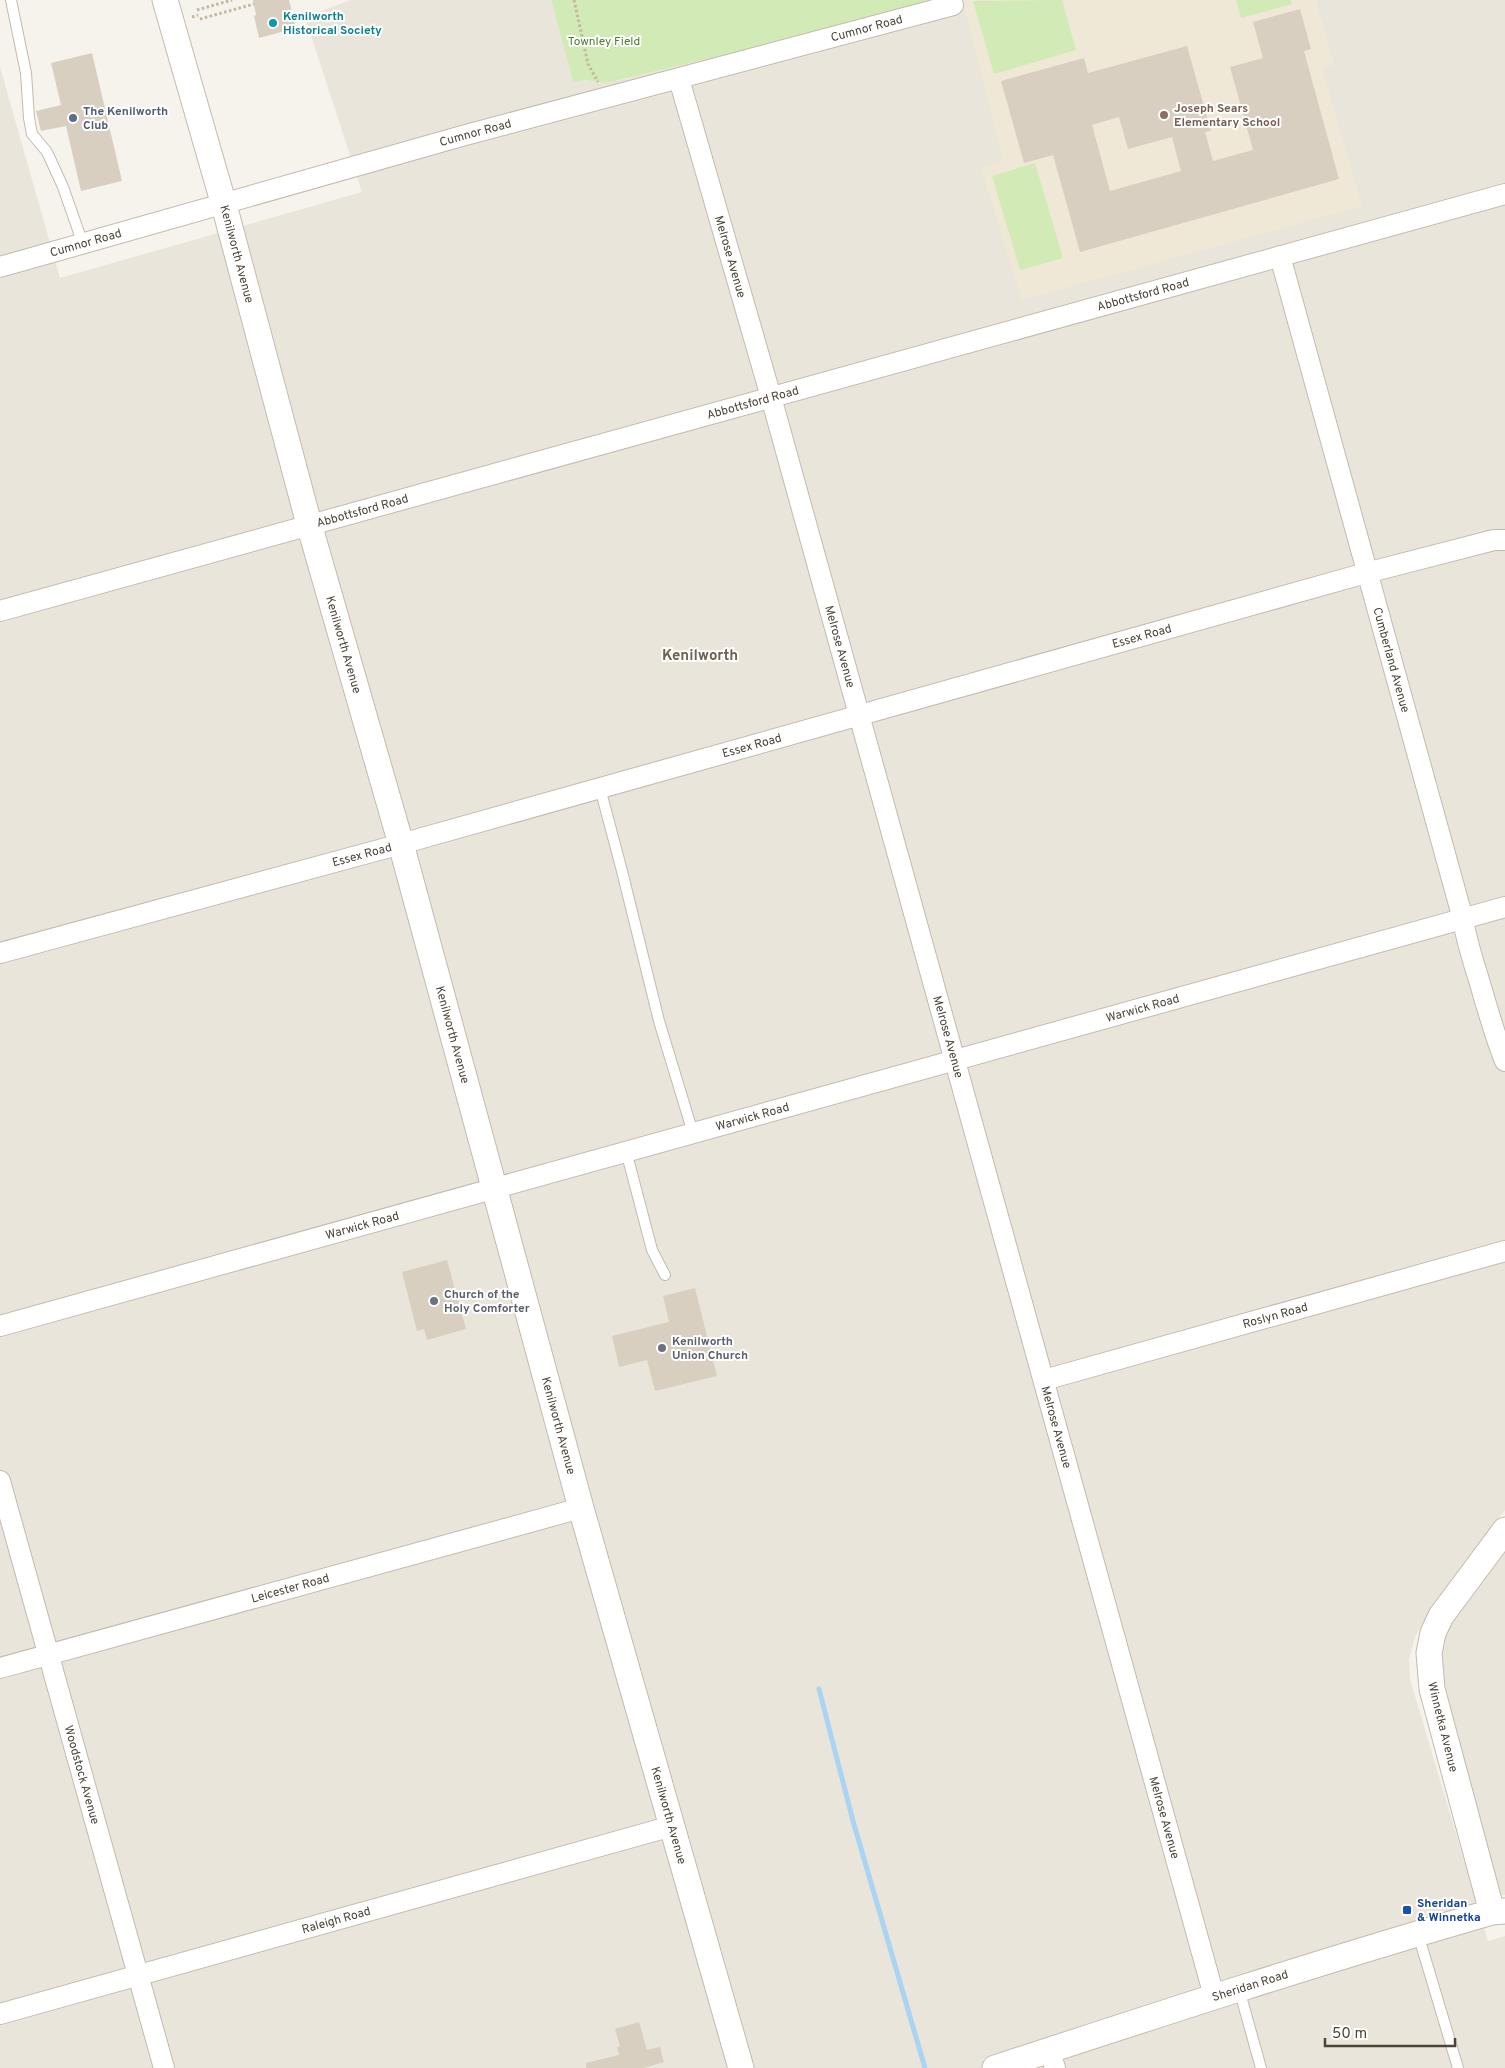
<svg xmlns="http://www.w3.org/2000/svg" width="1505" height="2068" viewBox="0 0 1505 2068" font-family="Overpass,sans-serif">
<style>
.residential{fill:#eae5da}
.education{fill:#efe8d6}
.green{fill:#d2eab5}
.lines{fill:none;stroke-linecap:round;stroke-linejoin:round}
.stream{stroke:#a9d4f2;stroke-width:5}
.building{fill:#d8cfc1;fill-rule:evenodd}
.service-casing{stroke:#c2bbae;stroke-width:12}
.minor-casing{stroke:#c2bbae;stroke-width:22}
.tertiary-casing{stroke:#c2bbae;stroke-width:27}
.path{stroke:#c4b79f;stroke-width:3;stroke-dasharray:2.5 2.5;stroke-linecap:butt}
.service{stroke:#fff;stroke-width:10}
.minor{stroke:#fff;stroke-width:20}
.tertiary{stroke:#fff;stroke-width:25}
.culture-dot{fill:#0f9aa8;stroke:#fff;stroke-width:2}
.education-dot{fill:#8d6e63;stroke:#fff;stroke-width:2}
.service-dot{fill:#5c6f8a;stroke:#fff;stroke-width:2}
.worship-dot{fill:#6b7280;stroke:#fff;stroke-width:2}
.transit-dot{fill:#1a4fb4;stroke:#fff;stroke-width:2}
.labels{text-anchor:middle;stroke-width:4;stroke-linejoin:round;paint-order:stroke}
.culture-label{font-size:12px;font-weight:bold;fill:#0d838f;stroke:#fff;text-anchor:start}
.street-label{font-size:12px;fill:#4b4439;stroke:#fff}
.park-label{font-size:12px;fill:#4a7f2a;stroke:#fff}
.education-label{font-size:12px;font-weight:bold;fill:#785e54;stroke:#fff;text-anchor:start}
.service-label{font-size:12px;font-weight:bold;fill:#4e5e75;stroke:#fff;text-anchor:start}
.worship-label{font-size:12px;font-weight:bold;fill:#5b616d;stroke:#fff;text-anchor:start}
.transit-label{font-size:12px;font-weight:bold;fill:#164399;stroke:#fff;text-anchor:start}
.quarter-label{font-size:15px;font-weight:bold;fill:#6e6250;stroke:#fff}
</style>
<rect width="100%" height="100%" fill="#f6f3ec"/>
<path class="residential" d="M351,0H551L573,82L583,80L606,83L963,0L1004,161L981,168L1333,64L1315,0H1505V1510L1425,1619L1415,1637L1409,1659L1410,1679L1488,1941L1505,1936V2068H0V67L60,278L362,192L305,17Z
M1505,1545V1895H1497L1438,1657L1450,1619Z"/>
<path class="education" d="M963,0H1315L1333,64L1322,69L1362,206L1022,300L981,168L1004,161Z"/>
<path class="green" d="M551,0H957L606,83L584,80L573,82Z
M1062,0L1076,50L994,74L973,1Z
M1236,0H1291L1292,4L1241,18Z
M1035,163L1063,258L1020,270L992,176Z"/>
<g class="lines">
<path class="stream" d="M819,1689L853,1821L925,2068"/>
</g>
<path class="building" d="M253,0H289L296,28L259,38L254,16L256,15Z
M1300,9L1311,49L1304,51L1339,179L1080,252L1053,155L1024,163L1001,81L1084,58L1088,73L1187,46L1211,131L1205,132L1213,161L1253,150L1230,67L1263,58L1253,22ZM1119,117L1128,149L1172,137L1181,171L1110,191L1092,125Z
M92,53L122,181L81,191L66,126L41,131L36,111L61,105L51,63Z
M447,1260L466,1329L427,1340L424,1329L417,1331L402,1272Z
M695,1288L717,1376L655,1391L647,1360L619,1367L612,1336L669,1322L663,1296Z
M639,2022L647,2050L660,2047L664,2062L644,2068H586V2063L619,2055L617,2047L620,2046L615,2029Z"/>
<g class="lines">
<defs>
<path id="service" d="M11,0L26,73L29,118L32,134L47,152L63,187L83,244
M600,788L622,871L659,1021L693,1133
M626,1151L652,1250L665,1275
M1418,1934L1458,2068
M1239,1989L1261,2068"/>
<g id="minor">
<path id="s1" d="M679,79L771,397L1214,1996"/>
<path id="s2" d="M1280,256L1463,919C1467,946 1476,968 1483,994C1490,1017 1496,1039 1505,1061"/>
<path id="s3" d="M0,267L462,136L953,5"/>
<path id="s4" d="M0,611L1505,194"/>
<path id="s5" d="M0,953L401,844L1366,573L1494,540H1505"/>
<path id="s6" d="M0,1326L1505,907"/>
<path id="s7" d="M1044,1380L1505,1251"/>
<path id="s8" d="M0,1481L164,2068"/>
<path id="s9" d="M0,1668L581,1508"/>
<path id="s10" d="M0,2014L672,1826"/>
<path d="M1049,2050L1055,2068"/>
</g>
<g id="tertiary">
<path id="s11" d="M165,0L224,205L309,524L401,844L581,1508L741,2068"/>
<path d="M1492,1912L1432,1689L1429,1653L1433,1633L1441,1616L1505,1530"/>
<path id="s12" d="M995,2068C1160,2014 1325,1960 1492,1912L1505,1911"/>
</g>
</defs>
<use href="#service" class="service-casing"/>
<use href="#minor" class="minor-casing"/>
<use href="#tertiary" class="tertiary-casing"/>
<path class="path" d="M574,0L588,64L598,82
M197,10L232,0
M192,17L198,15
M200,19L254,4"/>
<use href="#service" class="service"/>
<use href="#minor" class="minor"/>
<use href="#tertiary" class="tertiary"/>
</g>
<circle class="culture-dot" cx="273" cy="23" r="5"/>
<circle class="education-dot" cx="1164" cy="115" r="5"/>
<circle class="service-dot" cx="73" cy="118" r="5"/>
<g class="worship-dot">
<circle cx="434" cy="1301" r="5"/>
<circle cx="662" cy="1348" r="5"/>
</g>
<rect class="transit-dot" x="1402" y="1905" width="10" height="10" rx="2.5"/>
<g class="labels">
<g class="culture-label">
<text x="283" y="20">Kenilworth<tspan x="283" dy="14">Historical Society</tspan></text>
</g>
<g class="street-label">
<text dy="4" stroke="none"><textPath href="#s3" startOffset="899">Cumnor Road</textPath></text>
<text dy="4" stroke="none"><textPath href="#s3" startOffset="494">Cumnor Road</textPath></text>
<text dy="4" stroke="none"><textPath href="#s3" startOffset="89">Cumnor Road</textPath></text>
<text dy="4" stroke="none"><textPath href="#s11" startOffset="264">Kenilworth Avenue</textPath></text>
<text dy="4" stroke="none"><textPath href="#s1" startOffset="185">Melrose Avenue</textPath></text>
<text dy="4" stroke="none"><textPath href="#s4" startOffset="1186">Abbottsford Road</textPath></text>
<text dy="4" stroke="none"><textPath href="#s4" startOffset="781">Abbottsford Road</textPath></text>
<text dy="4" stroke="none"><textPath href="#s4" startOffset="376">Abbottsford Road</textPath></text>
<text dy="4" stroke="none"><textPath href="#s5" startOffset="1185">Essex Road</textPath></text>
<text dy="4" stroke="none"><textPath href="#s11" startOffset="669">Kenilworth Avenue</textPath></text>
<text dy="4" stroke="none"><textPath href="#s1" startOffset="590">Melrose Avenue</textPath></text>
<text dy="4" stroke="none"><textPath href="#s2" startOffset="419">Cumberland Avenue</textPath></text>
<text dy="4" stroke="none"><textPath href="#s5" startOffset="780">Essex Road</textPath></text>
<text dy="4" stroke="none"><textPath href="#s5" startOffset="375">Essex Road</textPath></text>
<text dy="4" stroke="none"><textPath href="#s6" startOffset="1186">Warwick Road</textPath></text>
<text dy="4" stroke="none"><textPath href="#s11" startOffset="1074">Kenilworth Avenue</textPath></text>
<text dy="4" stroke="none"><textPath href="#s1" startOffset="995">Melrose Avenue</textPath></text>
<text dy="4" stroke="none"><textPath href="#s6" startOffset="781">Warwick Road</textPath></text>
<text dy="4" stroke="none"><textPath href="#s6" startOffset="376">Warwick Road</textPath></text>
<text dy="4" stroke="none"><textPath href="#s7" startOffset="240">Roslyn Road</textPath></text>
<text dy="4" stroke="none"><textPath href="#s11" startOffset="1479">Kenilworth Avenue</textPath></text>
<text dy="4" stroke="none"><textPath href="#s1" startOffset="1400">Melrose Avenue</textPath></text>
<text dy="4" stroke="none"><textPath href="#s9" startOffset="301">Leicester Road</textPath></text>
<text transform="translate(1443 1727) rotate(76)" y="4">Winnetka Avenue</text>
<text dy="4" stroke="none"><textPath href="#s8" startOffset="305">Woodstock Avenue</textPath></text>
<text dy="4" stroke="none"><textPath href="#s11" startOffset="1884">Kenilworth Avenue</textPath></text>
<text dy="4" stroke="none"><textPath href="#s1" startOffset="1805">Melrose Avenue</textPath></text>
<text dy="4" stroke="none"><textPath href="#s10" startOffset="349">Raleigh Road</textPath></text>
<text dy="4" stroke="none"><textPath href="#s12" startOffset="268">Sheridan Road</textPath></text>
</g>
<g class="park-label">
<text x="604" y="45">Townley Field</text>
</g>
<g class="education-label">
<text x="1174" y="112">Joseph Sears<tspan x="1174" dy="14">Elementary School</tspan></text>
</g>
<g class="service-label">
<text x="83" y="115">The Kenilworth<tspan x="83" dy="14">Club</tspan></text>
</g>
<g class="worship-label">
<text x="444" y="1298">Church of the<tspan x="444" dy="14">Holy Comforter</tspan></text>
<text x="672" y="1345">Kenilworth<tspan x="672" dy="14">Union Church</tspan></text>
</g>
<g class="transit-label">
<text x="1417" y="1907">Sheridan<tspan x="1417" dy="14">&amp; Winnetka</tspan></text>
</g>
<g class="quarter-label">
<text x="700" y="660">Kenilworth</text>
</g>
</g>
<path d="M1325 2038v8h130v-8" fill="none" stroke="#4b4439" stroke-width="2.5"/>
<text x="1332" y="2038" font-size="15" fill="#4b4439" stroke="#ffffff" stroke-width="4" paint-order="stroke">50 m</text>
</svg>
